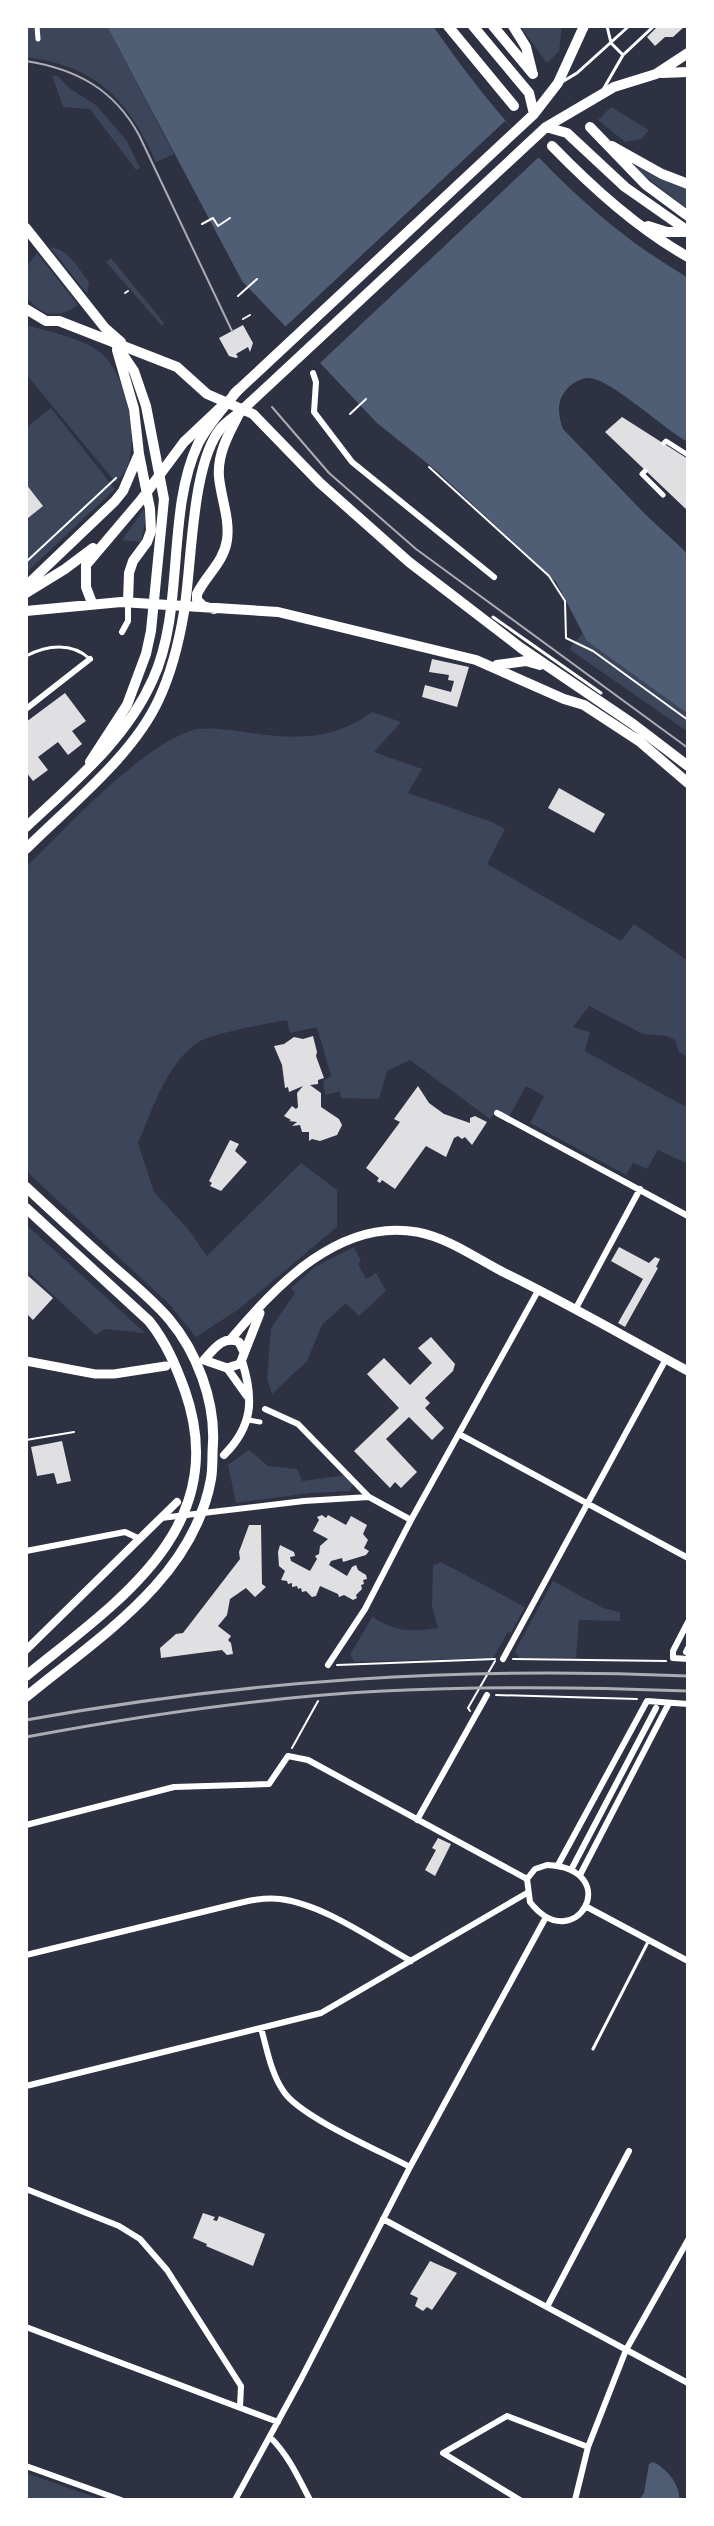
<svg xmlns="http://www.w3.org/2000/svg" width="714" height="2526" viewBox="0 0 714 2526" font-family="'Crimson Pro',serif">
<style>
.green{fill:#3c4559}
.water{fill:#4f5d75}
.pier{fill:#2d3142}
.building{fill:#e0e0e3}
.lines{fill:none;stroke-linecap:round;stroke-linejoin:round}
.path{stroke:#fff;stroke-width:2}
.service{stroke:#fff;stroke-width:3}
.pedestrian{stroke:#fff;stroke-width:5}
.minor{stroke:#fff;stroke-width:6}
.tertiary{stroke:#fff;stroke-width:8}
.secondary{stroke:#fff;stroke-width:9}
.primary{stroke:#fff;stroke-width:10}
.trunk{stroke:#fff;stroke-width:10}
.tram{stroke:#abadb3;stroke-width:2}
.rail{stroke:#abadb3;stroke-width:3}
</style>
<rect width="100%" height="100%" fill="#2d3142"/>
<path class="green" d="M26,26H107L174,154L156,162C128,99 96,66 26,57Z
M520,26H562L559,51L547,63Z
M52,75L59,77L69,88L96,105L127,141L140,168L136,170L90,109L63,107Z
M611,107L649,130L642,139L625,142L598,120Z
M633,161L668,182L688,189V209L629,164Z
M50,247C69,249 78,268 89,282L87,294Z
M37,253L78,305C58,320 40,316 26,296V267Z
M111,258L164,323L162,326L106,262Z
M26,325C49,332 81,337 101,353C126,373 139,438 127,468C125,473 119,478 116,483L26,374Z
M51,408L115,489L26,573V428Z
M144,509L147,512L141,542L122,540Z
M583,633L588,641L688,714V732L569,649Z
M372,712L401,722L374,752L422,769L408,793L492,822L505,829L487,864L621,941L634,924L688,961V1057L679,1052L675,1040L667,1036L643,1034L589,1006L573,1027L590,1032L585,1051L684,1106L688,1105V1164L658,1150L647,1169L633,1163L626,1175L530,1123L544,1096L526,1086L508,1119L495,1112L490,1119L410,1060L387,1071L379,1099L341,1098L340,1091L325,1095L323,1081L331,1076L317,1027L290,1033L287,1020C269,1023 210,1034 197,1043C165,1066 153,1109 138,1143L154,1192L188,1229L207,1256L301,1163L337,1190V1227L239,1309L196,1337L170,1305L26,1171V867C66,828 138,749 190,731C205,726 228,730 244,732C292,739 331,742 372,712Z
M26,1225L31,1229L145,1333L104,1329L96,1335L26,1270Z
M354,1247L361,1261L358,1264L366,1279L376,1273L386,1291L359,1316L346,1303L322,1325L307,1361L272,1394L267,1379L271,1328L295,1293L291,1288L316,1266Z
M249,1450L268,1466L297,1469L302,1481L347,1475L353,1481L350,1491L311,1493L236,1503L228,1465Z
M441,1562L525,1607L511,1633L508,1632L493,1658L354,1662L350,1655L372,1617C397,1632 409,1632 438,1628L432,1607L433,1566Z
M553,1581L603,1608L620,1612V1621L579,1620L576,1658H519L515,1651Z
M26,2473L103,2500H26Z"/>
<path class="water" d="M107,26H433C487,104 551,179 627,237C646,252 668,265 688,278V442C665,430 611,379 589,378C581,378 572,383 567,389C556,401 558,415 563,429L646,515L688,554V714L587,641L556,582L438,472L377,423L242,281Z
M653,2462C666,2468 681,2485 679,2500H639L644,2493L649,2464Z"/>
<path class="pier" d="M505,121L540,156L320,363L285,327Z"/>
<path class="building" d="M658,26H685L673,37H665L655,46L647,37Z
M243,325L253,343L250,352L248,347L236,354L238,357L236,358L229,356L219,338Z
M622,417L688,459V511L605,432Z
M26,484L43,506L28,518L26,515Z
M432,659L469,667L457,707L422,697L425,685L451,692L454,681L448,680L449,675L429,672Z
M65,693L86,721L72,731L82,744L68,755L58,742L38,757L48,770L33,781L26,772V722Z
M559,788L605,814L594,833L548,808Z
M313,1036L317,1052L316,1056L324,1078L318,1080V1084L310,1085L321,1093V1107L339,1119L342,1125L337,1135L320,1141L312,1139L309,1141V1132H302L300,1125L292,1126L297,1122L289,1121L291,1120L284,1116L292,1106L296,1109L298,1107L297,1093L303,1086L289,1092L288,1087L285,1088L282,1065L274,1046L284,1044L294,1037L303,1039Z
M418,1086L429,1103L444,1114L470,1123V1118L475,1116L487,1122L472,1145L465,1137L462,1139L458,1136L454,1138L446,1157L426,1146L395,1189L382,1180L380,1183L377,1181L379,1178L366,1168L400,1122L394,1119Z
M230,1140L239,1144L235,1151L247,1162L221,1191L210,1186L212,1183L209,1181Z
M619,1247L649,1263L655,1257L660,1259L656,1267L658,1268L625,1327L618,1323L643,1279L611,1261Z
M26,1274L53,1298L33,1320L26,1313Z
M431,1337L455,1364L453,1371L425,1398L430,1403L425,1408L444,1428L432,1440L409,1417L386,1439L417,1472L401,1488L395,1482L390,1488L354,1451L399,1408L367,1374L384,1358L410,1385L432,1363L418,1348Z
M62,1441L71,1481L57,1484L54,1473L37,1476L31,1447Z
M322,1515L326,1518L328,1515L346,1525L351,1516L367,1525L363,1534L368,1540L364,1548L369,1551L366,1555L343,1562L342,1558L331,1561L329,1565L347,1576L352,1567L356,1565L358,1570L366,1575L367,1579L363,1580L364,1584L361,1585L362,1589L356,1595L357,1598L353,1600L344,1595L339,1597L338,1594L320,1586L316,1596L312,1597L306,1591L302,1592L301,1588L298,1589L297,1586L292,1587V1583L288,1584L287,1581L281,1580L285,1571L279,1566L278,1552L280,1545L294,1552L295,1556L290,1557L291,1561L310,1571L317,1559L315,1556L319,1554L320,1546L328,1539L313,1531L319,1520L317,1517Z
M249,1525H261L262,1584L266,1587L255,1597L246,1588L230,1599L227,1615L218,1626L231,1636L228,1640L231,1643L233,1654L227,1655L222,1650L161,1658L160,1648L176,1634L183,1633L240,1559L239,1552Z
M438,1838L451,1844L435,1876L425,1870L436,1850L432,1848Z
M203,2213L215,2217L213,2220L217,2221L219,2216L265,2234L253,2266L206,2246L207,2244L193,2238Z
M430,2261L457,2273L432,2310L427,2307L423,2311L415,2306L418,2298L410,2294Z"/>
<g class="lines">
<path class="path" d="M202,224L213,218L218,226L230,218
M125,293L128,291
M238,296L257,279
M243,319L250,315
M350,414L366,399
M429,467L549,576L565,601L566,638L593,651L688,720
M26,562L116,478
M26,1440L74,1432
M513,1659L666,1661
M337,1665L495,1659
M496,1695L637,1699
M470,1711L468,1708L495,1661
M292,1748L318,1701"/>
<path class="service" d="M607,26L611,43L623,55
M562,82L577,73L629,26
M604,88L623,55L654,26
M493,617L601,693
M26,656C47,645 72,642 90,659
M593,2049L649,1940"/>
<path class="pedestrian" d="M37,26L38,39
M664,443L666,441L688,455
M645,471L642,474L663,495
M248,1420L260,1422"/>
<path class="minor" d="M313,373L316,382L314,412L352,462L494,577
M122,632L128,621V602
M26,709L90,659
M497,1113L688,1216
M575,1310L640,1189
M265,1409L298,1424L369,1497
M459,1434L688,1558
M161,1518L304,1501L369,1497L411,1520
M26,1551L125,1532L140,1539
M688,1622L673,1651V1658L688,1659
M686,1652L688,1648
M503,1659L666,1359
M328,1665L365,1609L411,1520L539,1289
M417,1820L487,1695
M26,1825L174,1787L269,1784L288,1756L308,1760L527,1879
M547,1865C626,1869 575,1960 530,1902L527,1879L535,1869Z
M558,1865L647,1701L688,1704
M571,1870L656,1708
M580,1875L669,1703
M587,1907L688,1961
M26,1955L231,1905C247,1901 264,1897 280,1899C323,1904 373,1940 411,1961
M261,2028C267,2049 271,2074 284,2092C301,2117 380,2151 410,2167
M26,2086L321,2013L527,1893
M26,2189L119,2226L140,2239L167,2270L241,2386L240,2407
M383,2219L688,2383
M547,2307L629,2151
M26,2327L278,2422
M270,2437C289,2456 298,2477 310,2500
M26,2466L121,2500
M235,2500L301,2379L410,2167L546,1917
M520,2500L443,2453L507,2416L588,2447
M575,2500L588,2447L626,2350L688,2240"/>
<path class="tertiary" d="M227,1368L247,1396
M224,1455C253,1426 254,1399 242,1361
M26,1650L177,1502"/>
<path class="secondary" d="M231,1339C276,1285 340,1218 417,1232C449,1238 477,1259 505,1273C567,1303 627,1338 688,1371
M204,1360L227,1368L240,1364L260,1313
M204,1360C214,1349 223,1335 239,1342L244,1352
M26,1361L95,1374H114L166,1366"/>
<path class="primary" d="M448,26L514,106
M473,26L529,93L534,114
M493,26L533,74
M513,26L526,47L532,71
M662,73L688,72
M546,127L567,133L625,187L688,231
M590,127L646,185L688,216
M552,146C593,188 637,228 688,257
M612,146L662,174L688,184
M648,226L667,232H687
M26,228L105,328L121,342
M26,309L46,321H59L177,367L207,394L253,414L320,483L409,562L521,648L633,724L688,766
M117,350L134,409L139,454L150,509L151,531L147,542L133,561L129,573L128,602
M234,394L534,114L558,83L584,26
M26,586L115,501L123,491L138,456
M26,593L65,569L93,548
M92,603L86,587V565L141,500L184,442L220,408
M214,609L203,606L197,600V594C206,575 224,562 227,540C230,519 221,498 219,477C217,454 229,433 240,412L546,127L614,87L656,74L688,53
M26,611L121,602L278,612L476,660L564,699L584,705L639,741L688,783
M497,665L526,661L540,665"/>
<path class="trunk" d="M90,762L127,705L146,654L151,631L164,499L146,406L134,371L115,343
M26,827C74,782 126,740 153,679C185,609 166,512 198,444C208,424 224,407 238,390
M26,849C70,805 133,756 159,699C172,671 179,642 184,612C192,565 191,464 221,428C226,422 234,417 240,412
M26,1187C53,1212 80,1237 107,1261C128,1280 151,1298 169,1319C197,1352 215,1401 213,1443C212,1455 213,1468 211,1479C193,1579 99,1637 26,1697
M26,1208L149,1321C166,1342 176,1366 185,1391C233,1528 117,1602 26,1676"/>
<path class="tram" d="M26,61C76,69 114,89 139,135L232,331
M272,407L329,473L416,549L688,748"/>
<path class="rail" d="M26,1720C249,1680 462,1666 688,1676
M26,1737C144,1715 263,1697 383,1691C484,1686 587,1687 688,1691"/>
</g>
<rect width="714" height="2526" fill="none" stroke="#ffffff" stroke-width="56"/>
</svg>
